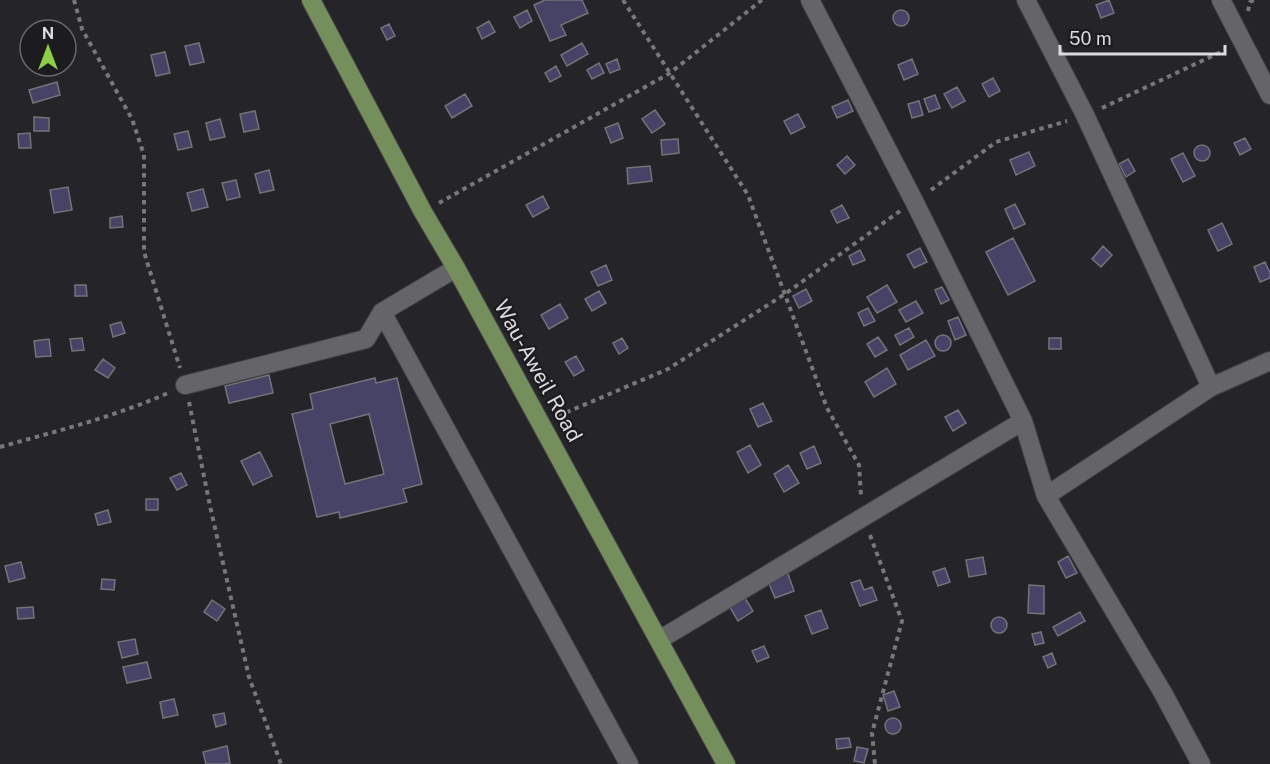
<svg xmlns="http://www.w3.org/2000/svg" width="1270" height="764" viewBox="0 0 1270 764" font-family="'Public Sans',sans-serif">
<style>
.building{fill:#464367;stroke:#737378;stroke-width:1.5;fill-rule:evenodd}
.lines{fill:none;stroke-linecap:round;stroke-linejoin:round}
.minor-casing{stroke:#444447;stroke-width:20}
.major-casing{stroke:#444447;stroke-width:20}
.path{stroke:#78787b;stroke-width:4;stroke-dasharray:4.5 4.5;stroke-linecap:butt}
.minor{stroke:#656469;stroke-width:18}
.major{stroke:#758f5c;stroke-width:18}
.labels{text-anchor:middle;stroke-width:4.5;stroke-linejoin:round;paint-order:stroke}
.street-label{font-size:21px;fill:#dcdcdf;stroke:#1c1c20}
</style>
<rect width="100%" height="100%" fill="#252529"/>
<path class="building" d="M545,0H582L588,13L561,25L566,35L550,41L534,5Z
M1109,0L1114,13L1101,18L1096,5Z
M893 18a8 8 0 1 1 16 0a8 8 0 1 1-16 0Z
M527,10L532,21L520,28L514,17Z
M489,21L495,32L482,39L477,28Z
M389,24L395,36L387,40L381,28Z
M199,43L204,62L190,65L185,46Z
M582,43L588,54L567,66L561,55Z
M165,52L170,73L156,76L151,55Z
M617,59L620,69L610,73L606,64Z
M912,59L918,74L904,80L898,65Z
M599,63L604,73L592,79L587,70Z
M556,66L561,76L550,82L545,73Z
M993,78L1000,91L989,97L982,84Z
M57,82L60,95L33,103L29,90Z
M957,87L965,101L952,108L944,94Z
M465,94L472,106L452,118L445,106Z
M935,95L940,108L929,112L924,99Z
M848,100L853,111L837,118L832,107Z
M919,101L923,115L912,118L908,104Z
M655,110L665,124L652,133L642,119Z
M255,111L259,129L244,132L240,114Z
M798,114L805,127L791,134L784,121Z
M34,117L49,118V131H34Z
M220,119L225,137L210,140L206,123Z
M618,123L623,138L611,143L605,128Z
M188,131L192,147L178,150L174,134Z
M30,133L31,148H19L18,134Z
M1245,138L1251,149L1240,155L1234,143Z
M678,139L679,153L662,155L661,140Z
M1194 153a8 8 0 1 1 16 0a8 8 0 1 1-16 0Z
M1029,152L1035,166L1016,175L1010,160Z
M1183,153L1195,176L1183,182L1171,159Z
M847,156L855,165L845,174L837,165Z
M1128,159L1135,171L1126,177L1119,164Z
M650,166L652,181L628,184L627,168Z
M269,170L274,190L260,193L255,174Z
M236,180L240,197L227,200L222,183Z
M68,187L72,210L54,213L50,190Z
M203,189L208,207L192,211L187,193Z
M543,196L549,208L533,217L526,205Z
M1015,204L1025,224L1014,229L1005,209Z
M842,205L849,218L837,223L831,211Z
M122,216L123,227L110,228V218Z
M1222,223L1232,244L1218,251L1208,230Z
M1013,238L1035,281L1008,295L986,252Z
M1103,246L1112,255L1101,267L1092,259Z
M920,248L927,262L914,268L907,255Z
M860,250L865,260L853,265L849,256Z
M1265,262L1270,273V278L1260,282L1254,267Z
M606,265L612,280L598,286L591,272Z
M75,285H86L87,296H75Z
M887,285L897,302L877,313L867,297Z
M942,287L949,300L941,304L935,290Z
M806,289L812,301L799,308L793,296Z
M599,291L606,303L592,311L585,299Z
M916,301L923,313L906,322L899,310Z
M560,304L568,318L549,329L541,315Z
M868,308L875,321L864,326L858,313Z
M958,317L966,335L955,340L948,321Z
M121,322L125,333L113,337L110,325Z
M909,328L914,337L900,345L895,335Z
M935 343a8 8 0 1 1 16 0a8 8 0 1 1-16 0Z
M878,337L887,350L875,357L867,344Z
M82,338L84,350L72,351L70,339Z
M622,338L628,348L619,354L613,343Z
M1049,338H1061V349H1049Z
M49,339L51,356L36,357L34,341Z
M926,340L935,356L908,370L900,355Z
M576,356L584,370L574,376L565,362Z
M103,359L115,368L108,378L95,370Z
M887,368L896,384L874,397L865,382Z
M269,375L273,393L229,403L225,386Z
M375,378L376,383L397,378L422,484L403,489L407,502L340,518L339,512L317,517L292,414L313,409L310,394ZM369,414L384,474L345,484L330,424Z
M763,403L772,421L758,427L750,409Z
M958,410L966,423L953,431L945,417Z
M750,445L761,465L748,473L737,452Z
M814,446L821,463L807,469L800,453Z
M260,452L272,476L253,485L241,461Z
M788,465L799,483L784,492L774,474Z
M181,473L187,485L177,490L170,478Z
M146,499H158V510H146Z
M108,510L111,522L98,525L95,514Z
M1068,556L1077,573L1066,578L1058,562Z
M983,557L986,574L969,577L966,560Z
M21,562L25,578L9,582L5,566Z
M945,568L950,582L938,586L933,572Z
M787,571L794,591L775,598L767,579Z
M102,579L115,580L114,590L101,589Z
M860,580L864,590L872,587L877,600L860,606L851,583Z
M1029,585L1044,586V614L1028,613Z
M743,595L753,611L738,621L728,604Z
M212,600L225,609L217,621L204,612Z
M33,607L34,618L18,619L17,608Z
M821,610L828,628L812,634L805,616Z
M1080,612L1085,621L1058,636L1053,627Z
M991 625a8 8 0 1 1 16 0a8 8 0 1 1-16 0Z
M1041,632L1044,643L1035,645L1032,634Z
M135,639L138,654L122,658L118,642Z
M764,646L769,657L757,662L752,651Z
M1052,653L1056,664L1048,668L1043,657Z
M147,662L151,678L127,683L123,667Z
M894,691L900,707L888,711L883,695Z
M174,699L178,715L163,718L160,702Z
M224,713L226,724L216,727L213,715Z
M885 726a8 8 0 1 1 16 0a8 8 0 1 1-16 0Z
M849,738L851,747L837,749L836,739Z
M227,746L230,763L224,764H206L203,752Z
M857,747L868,749L864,763L854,761Z"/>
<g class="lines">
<defs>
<path id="minor" d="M810,0L914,201L1023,421L1046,496L1163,693L1201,764
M1026,0L1085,115L1211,387
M1221,0L1270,95
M382,312L629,764
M185,385L366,339L382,312L456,268
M1046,496L1211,387L1270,361
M659,640L1023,421"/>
<path id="major" d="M311,0L423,212L456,268L726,764"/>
</defs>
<use href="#minor" class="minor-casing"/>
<use href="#major" class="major-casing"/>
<path class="path" d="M74,0L82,29L132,119L144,155V252L180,368
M623,0L748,195L827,408L859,465L861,495
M1248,11L1250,2L1254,0
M1102,108L1225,50
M931,190L996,142L1067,121
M439,203L670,73L762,0
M189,402L210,506L249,677L281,764
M558,416L668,369L785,294L900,211
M0,447C57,431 114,417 168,393
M870,535L902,621L872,733L875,764"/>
<use href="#minor" class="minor"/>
<use href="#major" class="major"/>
</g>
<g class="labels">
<g class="street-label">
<text transform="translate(538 371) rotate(61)" y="7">Wau-Aweil Road</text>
</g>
</g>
<g transform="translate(48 48)"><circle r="28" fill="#1c1c20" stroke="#69696c" stroke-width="1.5"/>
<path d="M0-4.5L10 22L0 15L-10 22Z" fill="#8dce44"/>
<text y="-9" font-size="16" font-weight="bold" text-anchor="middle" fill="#dcdcdf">N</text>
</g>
<path d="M1060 45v9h165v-9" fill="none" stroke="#dcdcdf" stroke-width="3"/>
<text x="1069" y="45" font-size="18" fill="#dcdcdf" stroke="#1c1c20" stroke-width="4.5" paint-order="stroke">50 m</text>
</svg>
